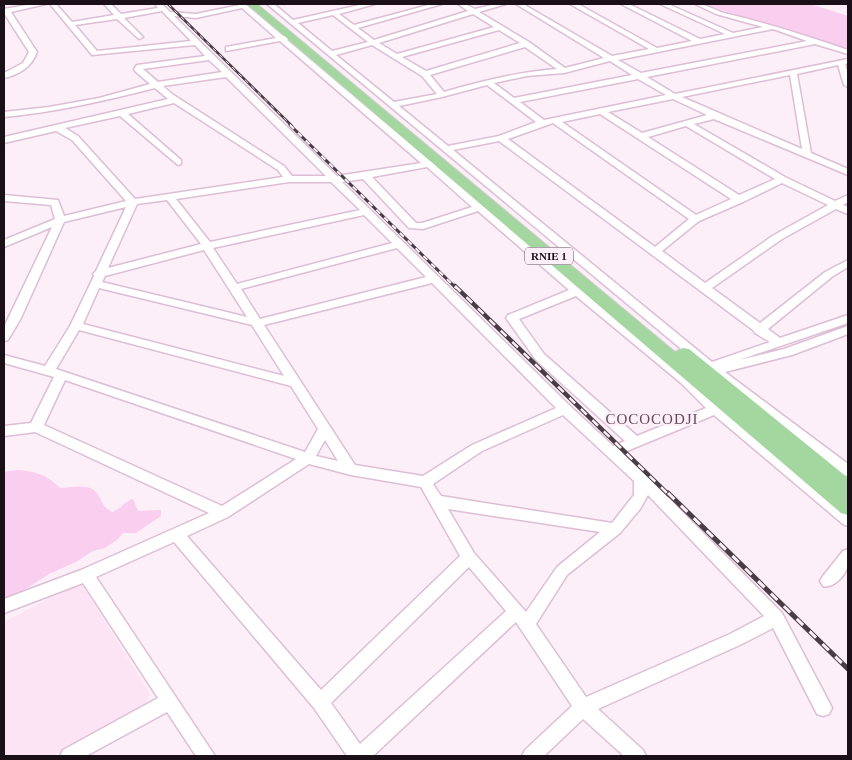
<svg xmlns="http://www.w3.org/2000/svg" width="852" height="760" viewBox="0 0 852 760" font-family="Georgia,serif">
<style>
.built{fill:#fce4f5}
.green{fill:#f9ceee}
.lines{fill:none;stroke-linecap:round;stroke-linejoin:round}
.minor-casing{stroke:#ddbed5;stroke-width:3}
.highway-casing{stroke:#d1cfd1;stroke-width:2}
.minor{fill:#fff;fill-rule:evenodd}
.highway{fill:#a4d69f;fill-rule:evenodd}
.rail-far3-casing{stroke:#483c45;stroke-width:2.5}
.rail-far2-casing{stroke:#483c45;stroke-width:3}
.rail-far1-casing{stroke:#483c45;stroke-width:4.5}
.rail-casing{stroke:#483c45;stroke-width:5}
.rail-far3{stroke:#fceff8;stroke-width:1;stroke-dasharray:4.5;stroke-linecap:butt}
.rail-far2{stroke:#fceff8;stroke-width:2;stroke-dasharray:5.5;stroke-linecap:butt}
.rail-far1{stroke:#fceff8;stroke-width:2.5;stroke-dasharray:8;stroke-linecap:butt}
.rail{stroke:#fceff8;stroke-width:3;stroke-dasharray:9;stroke-linecap:butt}
.labels{text-anchor:middle;stroke-width:4.5;stroke-linejoin:round;paint-order:stroke}
.shield{fill:#fceff8;stroke:#5e535b;stroke-width:1}
.shield-label{font-size:11px;font-weight:bold;fill:#1b1018}
.quarter-label{font-size:15px;letter-spacing:1px;fill:#63495c;stroke:#fceff8}
</style>
<rect width="100%" height="100%" fill="#fceff8"/>
<path class="built" d="M76,584L83,586L150,694L144,705L54,756H4V622Z"/>
<path class="green" d="M702,4H810L848,16V49Z
M17,470C35,471 47,475 60,488C69,488 88,484 95,491C103,499 100,506 112,512C121,509 125,501 133,499L138,511L161,510V516L136,533H123L118,539L105,548L93,551L76,562L49,574L21,592L4,599V472Z"/>
<g class="lines">
<defs>
<path id="minor" d="M33,4H46L11,12L37,52C32,67 18,75 4,78V73L23,63L29,52L4,13V9Z
M50,4H56L72,22L114,15L104,4H111L121,14L158,8L155,4H162L170,12L196,14L245,4L283,36H289L290,38L287,40L430,161H438L440,163L436,166C484,207 531,247 580,288C626,327 674,362 717,404H727L728,407L725,411L848,512V526L843,524L714,415L622,453L646,475L782,613L829,702L832,708L829,714L823,716L817,714L773,628L742,644L598,709L643,750L646,756H624L583,719L544,756H522L525,750L572,706L516,622L373,756H347L314,708L174,542L96,577L215,756H196L167,712L86,756H60L63,750L158,698L83,583L4,613V599L81,570L209,513L35,432L4,436V426L31,423L54,377L4,363V355L45,366L70,326L94,276L93,274L96,271L126,207L64,222L21,318L8,340L4,341V327L52,227L4,247V240L55,219L51,205L4,201V195L58,200L64,216L126,201L72,140L56,131L4,143V137L168,99L155,88C104,101 56,112 4,117V112L49,107L99,98L150,84L135,71L134,69L137,65L205,56L195,45L92,55ZM242,8L276,38L226,47V51L280,41L421,163L337,176L174,16L196,18ZM162,11L191,41L97,51L75,25L117,19L139,39L143,37L124,18ZM209,60L222,72L158,82L143,69ZM226,77L326,176H292L284,166L172,94L163,86ZM174,103L278,170L283,177L135,199L78,136L65,128L120,116L178,165L181,164V160L128,114ZM427,167L472,207L422,223H416L372,177ZM363,179L409,228L423,229L478,211L569,290L508,315L506,318L536,360L625,441L613,446L570,406L342,182ZM289,182H331L360,210L210,242L176,199ZM167,200L201,244L108,268L137,204ZM364,215L392,243L237,284L213,248ZM397,248L426,277L260,319L241,289ZM204,250L247,317L102,282L105,276ZM432,283L556,408L472,445L423,476L355,465L264,325ZM99,288L252,325L284,376L83,324ZM576,296L681,383L706,408L637,436L544,354L519,319ZM79,330L291,386L318,429L305,452L56,369ZM65,380L296,459L222,506L44,425ZM563,415L634,481V495L612,523L441,496L433,484L482,451ZM325,440L338,461L316,456ZM309,464L351,475L421,487L460,556L321,690L187,536L228,517ZM648,495L764,616L730,634L586,697L536,624L567,575L620,533L640,509ZM448,509L600,532L557,567L526,612L474,553ZM469,567L506,611L360,744L331,703Z
M267,4H274L293,20L364,4H375L339,14L354,25L432,4H442L358,28L374,40L468,11L458,4H465L475,9L496,4H506L479,12L529,42L565,68L604,58L516,4H523L612,56L649,49L570,4H578L657,48L692,41L621,4H629L700,39L725,34L660,4H668L733,33L763,27L716,14L695,4C706,4 714,10 724,13C767,23 807,36 848,50V54L815,44L647,77L675,94L848,59V63L845,64L848,73V87L844,85L838,65L797,74L811,153L848,169V175L714,119L694,124L785,177L835,201L848,195V202L843,205L848,207V214L836,209L782,239L712,288L760,323L825,272L848,260V267L833,276L768,329L780,338L848,315V323L739,360L784,349L848,326V334L792,355L725,372L848,464V476L843,475L711,373L701,374L699,371L703,367ZM473,14L494,27L397,54L379,43ZM333,15L368,42L332,51L298,23ZM773,29L807,41L641,73L618,60ZM499,30L520,43L426,71L402,57ZM372,45L422,76L437,94L394,102L336,55ZM525,47L557,69C518,72 481,81 444,92L430,75ZM610,61L632,75L514,98L494,83L527,76L564,73ZM790,75L802,149L682,97ZM638,79L666,95L544,120L520,102ZM487,85L536,122L499,136L448,146L399,106L442,97ZM673,99L707,115L642,133L608,112ZM600,114L731,199L696,215L562,122ZM553,123L689,219L655,247L508,139ZM686,126L775,179L739,195L648,137ZM499,141L753,330L755,333L770,342L712,362L453,150ZM782,183L828,205L774,235L705,283L662,251L699,221L743,202Z
M848,549C848,553 849,560 848,565C846,575 833,589 823,586L820,581L823,576L843,551Z"/>
<path id="highway" d="M247,4H257L675,352L683,348L689,349L848,478V515L841,513Z"/>
</defs>
<use href="#minor" class="minor-casing"/>
<use href="#highway" class="highway-casing"/>
<use href="#minor" class="minor"/>
<use href="#highway" class="highway"/>
<defs>
<path id="rail-far3" d="M168,4L292,126"/>
<path id="rail-far2" d="M290,125L456,288"/>
<path id="rail-far1" d="M455,286L669,495"/>
<path id="rail" d="M668,493L848,669"/>
</defs>
<use href="#rail-far3" class="rail-far3-casing"/>
<use href="#rail-far2" class="rail-far2-casing"/>
<use href="#rail-far1" class="rail-far1-casing"/>
<use href="#rail" class="rail-casing"/>
<use href="#rail-far3" class="rail-far3"/>
<use href="#rail-far2" class="rail-far2"/>
<use href="#rail-far1" class="rail-far1"/>
<use href="#rail" class="rail"/>
</g>
<g class="labels">
<rect class="shield" x="525" y="247.5" width="48" height="17" rx="4"/>
<g class="shield-label">
<text x="549" y="260">RNIE 1</text>
</g>
<g class="quarter-label">
<text x="652" y="424">COCOCODJI</text>
</g>
</g>
<rect width="852" height="760" fill="none" stroke="#1b1018" stroke-width="10"/>
</svg>
